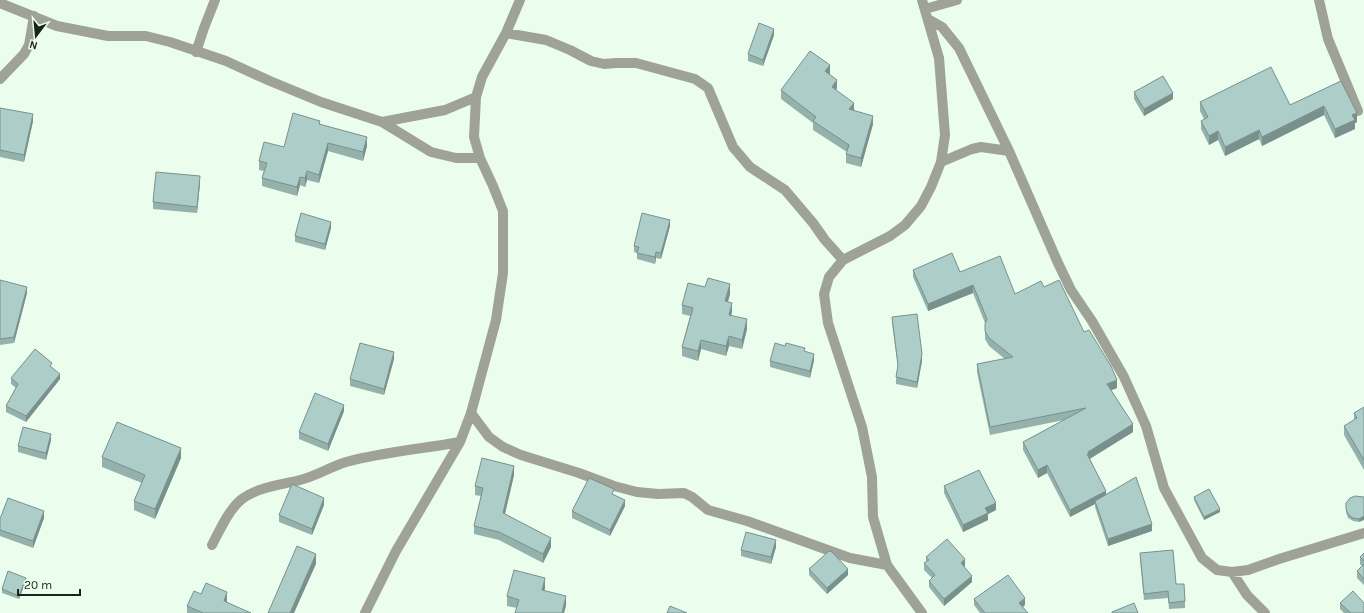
<svg xmlns="http://www.w3.org/2000/svg" width="1364" height="613" viewBox="0 0 1364 613" font-family="Karla,sans-serif">
<style>
.lines{fill:none;stroke-linecap:round;stroke-linejoin:round}
.minor{stroke:#9fa296;stroke-width:10}
.wall{fill:#95b1ac}
.shaded-wall{fill:#79908c}
.building{fill:#adcec8;stroke:#79908c}
</style>
<rect width="100%" height="100%" fill="#ebfeee"/>
<g class="lines">
<path class="minor" d="M922,0L939,58L945,135L941,162L931,187L921,206L905,225L890,236L843,260L829,277L824,294L828,323L862,427L872,477L873,517L887,565L922,613
M1319,0L1328,39L1358,111
M0,3L57,26L108,36H146L170,42L226,61L270,81L321,102L382,122L431,152L456,158H480
M925,9L957,0
M928,19L942,27L959,48L1009,151L1058,263L1071,290L1092,321L1124,377L1146,426L1164,488L1202,558L1217,570L1232,572L1248,570L1279,559L1364,533
M506,33L546,40L570,50L591,61L604,64L616,63H636L695,79L708,88L733,147L750,167L785,190L813,223L825,240L843,260
M196,52L204,28L215,0
M0,79L24,54L29,45L34,16
M382,122L445,110L476,97
M941,162L972,149L981,147L1009,151
M471,413L489,437L503,447L521,455L579,473L614,486L637,492L658,494L684,493L692,497L708,510L747,521L850,558L887,565
M212,545C220,530 229,509 242,499C258,487 281,485 300,480C316,476 330,467 346,462C383,452 422,449 460,442
M1232,572L1247,595L1265,613
M365,613L396,551L460,442L471,413L496,320L503,273V211L493,186L480,158L474,137L476,97L482,77L506,33L520,0"/>
</g>
<path class="wall" d="M774,35L763,66L748,61V54Z
M830,74L837,88L836,90L854,110L873,124L861,167L846,163V154L847,152L813,130V123L781,99V90Z
M1341,81L1357,122L1355,123V129L1335,138L1324,115L1262,146L1259,139L1225,156L1218,140L1209,145L1201,129V121L1204,119L1200,111V102L1290,105Z
M1134,92L1173,99L1144,116L1134,99Z
M0,108L33,121L24,162L0,157Z
M320,124L367,146L363,161L328,151L319,183L307,180L305,187L300,185L297,196L262,186V178L264,171L259,170V161L284,147Z
M200,183L197,213L153,209V202Z
M670,226L661,259L656,258L655,264L637,259V253L634,252V246Z
M331,228L325,250L295,242V236Z
M913,270L960,272L1015,294L1044,287L1084,332L1117,388L1111,390L1133,432L1090,459L1106,494L1152,531L1108,546L1095,507V504L1070,517L1047,473L1038,478L1023,450V442L1064,420L990,435L977,372V364L1005,359L989,346L985,339V323L973,293L928,311L913,277Z
M0,280L27,293L14,343L0,345Z
M730,294L728,302L732,312L731,315L747,329L742,349L729,346L726,356L701,349L698,361L682,356V347L690,316L682,314V305Z
M892,317L922,361L917,388L896,384V377L898,367L892,323Z
M394,359L384,395L350,386V379Z
M814,360L810,378L770,367V361Z
M52,367L60,379L26,422L6,412V406L16,388L11,384V378Z
M1364,407V470L1344,435V426L1354,420V413Z
M344,411L328,451L299,439V432Z
M51,440L46,460L18,452V446Z
M102,457L181,458L155,519L134,510V501L142,483L102,467Z
M514,475L505,514L551,547L543,563L499,540L474,534V526L481,496L475,495V486Z
M944,486L996,510L988,514V520L963,532L944,493Z
M614,495L625,506L610,536L572,518V511Z
M1194,497L1220,512L1204,520L1194,500Z
M1364,497L1359,522L1353,521L1348,518L1346,512V509Z
M324,505L312,535L279,522V515Z
M44,518L33,548L0,536V519Z
M776,547L771,564L741,556V550Z
M1140,553L1176,584L1185,601V608L1169,609L1168,598L1144,600L1140,559Z
M1364,553V585L1357,578V571L1362,566L1360,564V557Z
M926,557L965,566L964,567L972,582L944,606L929,587V581L932,578L924,570V563L926,562Z
M809,569L848,575L827,594L809,575Z
M26,581L19,599L2,593V589Z
M545,588L544,591L566,606L517,608L507,606V596Z
M201,594L227,602V603L251,613H187V606Z
M974,599L1025,605L1023,607L1028,613H980L974,605Z
M1340,603L1364,613H1344L1340,609Z"/>
<path class="shaded-wall" d="M774,29V35L763,66V60Z
M830,65V74L825,79V71Z
M837,80V88L832,96V87Z
M1173,93V99L1144,116V109Z
M854,103V112L849,109Z
M1324,106V115L1262,146V137Z
M1357,113V122L1355,123V129L1335,138V129L1352,115Z
M33,114V121L24,162V155Z
M873,116V124L861,167V158Z
M1259,130V139L1225,156V147Z
M1218,131V140L1209,145V136Z
M367,137V146L363,161V152Z
M328,143V151L319,183V175Z
M307,171V180L305,187V178Z
M200,176V183L197,213V207Z
M300,177V185L297,196V187Z
M670,220V226L661,259V253Z
M331,222V228L325,250V244Z
M656,252V258L655,264V257Z
M730,284V294L725,311V301Z
M973,285V293L928,311V304Z
M27,287V293L14,343V337Z
M732,303V312L729,324V315Z
M747,319V329L742,349V340Z
M729,336V346L726,356V346Z
M701,340V349L698,361V351Z
M394,352V359L384,395V389Z
M814,354V360L810,378V371Z
M922,354V361L917,388V382Z
M60,374V379L26,422V416Z
M1117,380V388L1107,392V384Z
M344,405V411L328,451V444Z
M1133,424V432L1089,459L1087,462L1088,452Z
M51,434V440L46,460V453Z
M181,448V458L155,519V509Z
M1047,465V473L1038,478V470Z
M514,466V475L503,522V513Z
M1106,491V498L1095,501V504L1070,517V510Z
M324,498V505L312,535V529Z
M625,500V506L610,536V530Z
M996,503V510L988,514V520L963,532V525L985,508Z
M1220,509V512L1204,520V517Z
M44,511V518L33,548V541Z
M1364,516V520L1359,522V519Z
M1152,524V531L1108,546V539Z
M551,538V547L543,563V554Z
M776,540V547L771,564V557Z
M316,554V564L294,613H290Z
M965,559V566L961,570V563Z
M848,569V575L827,594V588Z
M972,576V582L944,606V599Z
M26,578V581L19,599V596Z
M545,578V588L542,600V590Z
M227,592V602L224,611V601Z
M566,596V606L564,613H562Z
M1025,598V605L1019,609V603Z"/>
<path class="building" d="M759,23L774,29L763,60L748,54Z
M810,51L830,65L825,71L837,80L832,87L854,103L849,109L873,116L861,158L846,154L849,145L813,121L816,117L781,90Z
M1271,67L1290,105L1341,81L1357,113L1352,115L1355,120L1335,129L1324,106L1262,137L1259,130L1225,147L1218,131L1209,136L1201,121L1208,117L1200,102Z
M1163,76L1173,93L1144,109L1134,92Z
M0,108L33,114L24,155L0,150Z
M293,113L320,121L319,124L367,137L363,152L328,143L319,175L307,171L305,178L300,177L297,187L262,178L267,163L259,161L264,142L284,147Z
M156,172L200,176L197,207L153,202Z
M301,213L331,222L325,244L295,236Z
M642,213L670,220L661,253L656,252L655,257L637,253L639,247L634,246Z
M952,253L960,272L1000,256L1015,294L1041,281L1044,287L1059,280L1084,332L1089,330L1111,366L1117,380L1107,384L1133,424L1088,452L1089,454H1087L1106,491L1070,510L1047,465L1038,470L1023,442L1086,408L990,427L977,364L1013,357L989,338L985,331V324L987,319L973,285L928,304L913,270Z
M708,278L730,284L725,301L732,303L729,315L747,319L742,340L729,336L726,346L701,340L698,351L682,347L693,308L682,305L688,283L705,287Z
M0,280L27,287L14,337L0,339Z
M917,314L922,354L917,382L896,377L898,365L892,317Z
M360,343L394,352L384,389L350,379Z
M775,343L785,346L786,343L805,348L804,351L814,354L810,371L770,361Z
M35,349L52,363L50,366L60,374L26,416L6,406L18,384L11,378Z
M315,393L344,405L328,444L299,432Z
M1364,407V460L1344,426L1357,418L1354,413Z
M117,422L181,448L155,509L134,501L145,475L102,457Z
M23,427L51,434L46,453L18,446Z
M482,458L514,466L503,513L551,538L543,554L499,532L474,526L483,488L475,486Z
M979,470L996,503L985,508L988,513L963,525L944,486Z
M1136,477L1152,524L1108,539L1095,501Z
M589,478L614,489L612,494L625,500L610,530L572,511Z
M292,484L324,498L312,529L279,515Z
M1209,489L1220,509L1204,517L1194,497Z
M1355,496L1364,497V516L1359,519L1353,518L1348,514L1346,509V503L1350,498Z
M8,498L44,511L33,541L0,530V519Z
M746,532L776,540L771,557L741,550Z
M947,539L965,559L961,563L972,576L944,599L929,581L935,575L924,563L929,560L926,557Z
M297,546L316,554L290,613H268Z
M1173,550L1176,584H1184L1185,601L1169,603L1168,591L1144,594L1140,553Z
M829,551L832,552L848,569L827,588L809,569Z
M1364,553V561L1360,557Z
M1364,564V579L1357,571Z
M514,570L545,578L542,590L566,596L562,613H515L519,600L507,596Z
M8,571L26,578L19,596L2,589Z
M1008,575L1025,598L1019,603L1028,613H985L974,599Z
M206,583L227,592L224,601L251,613H203L187,606L194,591L201,594Z
M1353,591L1364,603V613H1351L1340,603Z
M1134,603L1138,613H1112V612Z
M670,606L687,613H667Z"/>
<g transform="translate(36 36) rotate(196)" stroke="#ebfeee" stroke-width="3" paint-order="stroke">
<path d="M0-3L7 15L0 10L-7 15Z" fill="#19221b"/>
<text y="-6" font-size="11" font-weight="bold" text-anchor="middle" fill="#19221b">N</text>
</g>
<path d="M18 589v6h62v-6" fill="none" stroke="#19221b" stroke-width="2"/>
<text x="24" y="589" font-size="12" fill="#19221b" stroke="#ebfeee" stroke-width="3" paint-order="stroke">20 m</text>
</svg>
